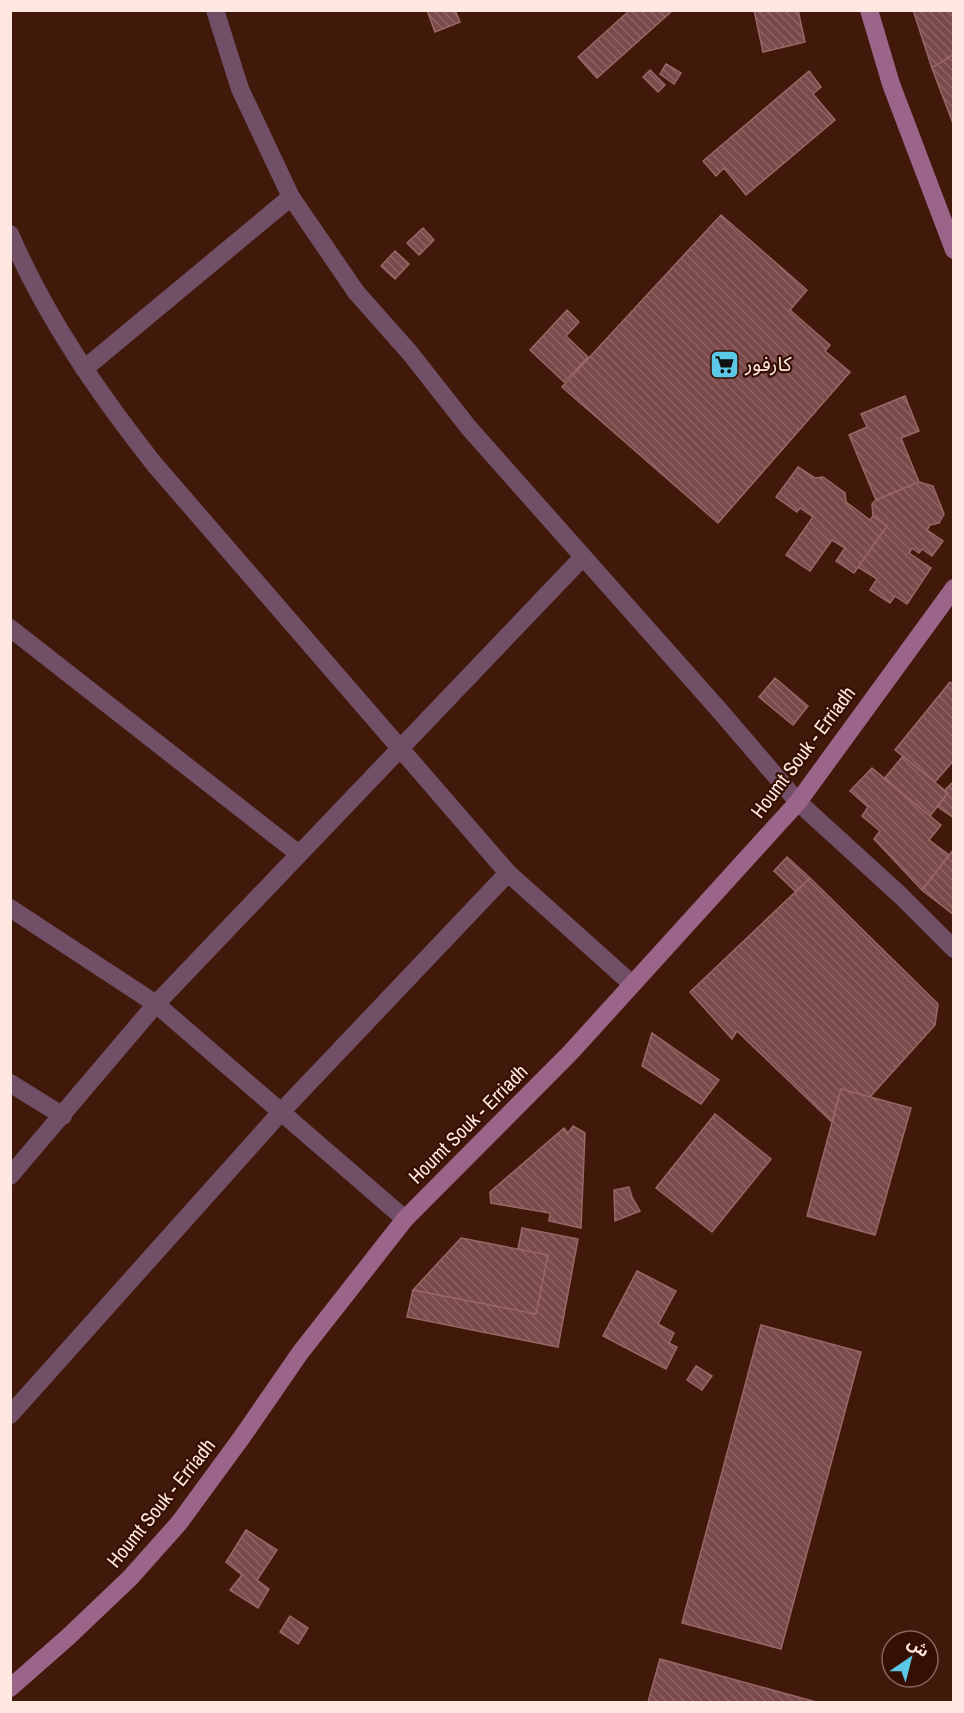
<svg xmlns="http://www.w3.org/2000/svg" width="964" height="1713" viewBox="0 0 964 1713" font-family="'Archivo Narrow','Noto Sans Arabic',sans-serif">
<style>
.building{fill:url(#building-back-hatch);stroke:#9a6767;stroke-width:1.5}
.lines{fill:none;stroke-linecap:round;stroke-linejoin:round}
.street{stroke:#714f66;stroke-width:18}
.secondary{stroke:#9b6489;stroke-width:18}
.labels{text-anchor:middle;stroke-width:4.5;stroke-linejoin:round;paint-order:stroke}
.poi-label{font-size:20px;fill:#fee7e0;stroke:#360f03;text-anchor:start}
.street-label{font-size:20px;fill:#fee7e0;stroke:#360f03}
</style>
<defs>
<pattern id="building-back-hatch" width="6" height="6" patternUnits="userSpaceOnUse" patternTransform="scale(1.5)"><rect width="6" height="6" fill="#7a494a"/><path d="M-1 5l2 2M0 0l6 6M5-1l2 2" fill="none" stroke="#8e6364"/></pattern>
</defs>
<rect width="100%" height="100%" fill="#41190b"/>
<path class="building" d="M427,10H455L460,22L435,32Z
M630,10H673L597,78L578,57Z
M754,10H798L805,42L763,52Z
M913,10H954V54L932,68Z
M954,54V126L932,68Z
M666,64L681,73L674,84L660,74Z
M650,70L665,85L658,92L643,77Z
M809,71L821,87L813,94L835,120L746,195L724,168L716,176L703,161Z
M721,215L807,290L790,310L830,345L825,351L850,372L718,523L562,387Z
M423,228L434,240L419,255L407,243Z
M395,251L409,264L395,279L381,266Z
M567,310L579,322L566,336L588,357L564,382L530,350Z
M905,396L919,431L901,438L919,482L876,500L849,435L867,427L861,414Z
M798,467L815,478L823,477L845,493L846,502L870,520L873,516L887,526L854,573L836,561L845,548L832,540L810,571L786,555L813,517L800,508L797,512L776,497Z
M919,482L933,486L944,514L939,523L930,525L927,530L943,541L932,556L922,549L919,553L912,548L909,553L931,568L907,604L895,596L890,603L870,590L877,579L858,567L887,526L873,516L872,504L876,500Z
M775,678L808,706L793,725L759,697Z
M950,682L954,685V760L935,782L895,750Z
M903,756L948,793L930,816L884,779Z
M872,768L941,825L929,840L949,855L922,890L874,839L880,831L862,816L868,807L850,791Z
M953,782H954V818L937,806L948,793L945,790Z
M954,849V915L922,890Z
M787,857L810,878L796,892L774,871Z
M810,878L938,1004L935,1025L870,1097L841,1089L832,1122L737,1031L732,1039L690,992Z
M652,1033L719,1080L701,1104L642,1066Z
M841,1089L911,1108L875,1235L807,1216Z
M715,1114L771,1159L712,1232L656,1188Z
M573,1126L585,1133L581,1228L549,1221L550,1213L491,1203L490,1192L564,1128L568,1133Z
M629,1187L632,1197L640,1211L615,1221L614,1190Z
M522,1228L578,1239L558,1347L407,1317L413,1290L536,1314L548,1255L518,1249Z
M461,1238L548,1255L536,1314L413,1290Z
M637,1271L676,1291L658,1324L674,1333L669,1343L677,1347L666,1369L603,1336Z
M761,1325L861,1352L781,1649L682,1623Z
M696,1366L712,1376L702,1390L687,1380Z
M246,1530L277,1550L257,1580L269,1589L258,1608L230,1590L242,1575L226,1562Z
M290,1616L308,1628L298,1644L280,1632Z
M660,1659L816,1702H648Z"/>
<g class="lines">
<path class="street" d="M215,10L240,89L291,197L356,292L410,353L469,428L720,711L798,802L900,895L954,949
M10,234C46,318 99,394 155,465L508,873
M84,369L291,197
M10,628L299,854
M10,908L156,1004L405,1219
M10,1083L63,1116
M10,1176L156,1004L583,557
M10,1415L281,1112L508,873L632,984"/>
<path class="secondary" d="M869,10L891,84L954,250
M10,1688L68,1637L130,1578L179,1523L242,1437L300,1353L405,1219L571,1052L798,802L954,588"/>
</g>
<defs>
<symbol id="supermarket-square" viewBox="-11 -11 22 22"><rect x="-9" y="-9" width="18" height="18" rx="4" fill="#5bc8e7" stroke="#360f03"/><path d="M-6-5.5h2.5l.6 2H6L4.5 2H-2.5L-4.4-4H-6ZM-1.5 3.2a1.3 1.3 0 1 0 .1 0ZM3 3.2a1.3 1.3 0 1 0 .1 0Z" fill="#111"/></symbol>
</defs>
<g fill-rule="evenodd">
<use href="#supermarket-square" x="708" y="348" width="33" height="33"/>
</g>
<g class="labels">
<g class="poi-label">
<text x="745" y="371">كارفور</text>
</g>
<g class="street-label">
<text transform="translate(803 752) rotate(-53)" y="7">Houmt Souk - Erriadh</text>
<text transform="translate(468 1124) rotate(-45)" y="7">Houmt Souk - Erriadh</text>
<text transform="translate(161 1503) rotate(-51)" y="7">Houmt Souk - Erriadh</text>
</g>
</g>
<rect width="964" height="1713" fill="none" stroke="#fee7e0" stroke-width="24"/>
<g transform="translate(910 1659) rotate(35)"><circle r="28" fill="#360f03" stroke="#86655b" stroke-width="1.5"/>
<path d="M0-4.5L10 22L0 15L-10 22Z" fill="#5bc8e7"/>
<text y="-9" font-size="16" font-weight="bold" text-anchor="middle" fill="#fee7e0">ش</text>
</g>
</svg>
